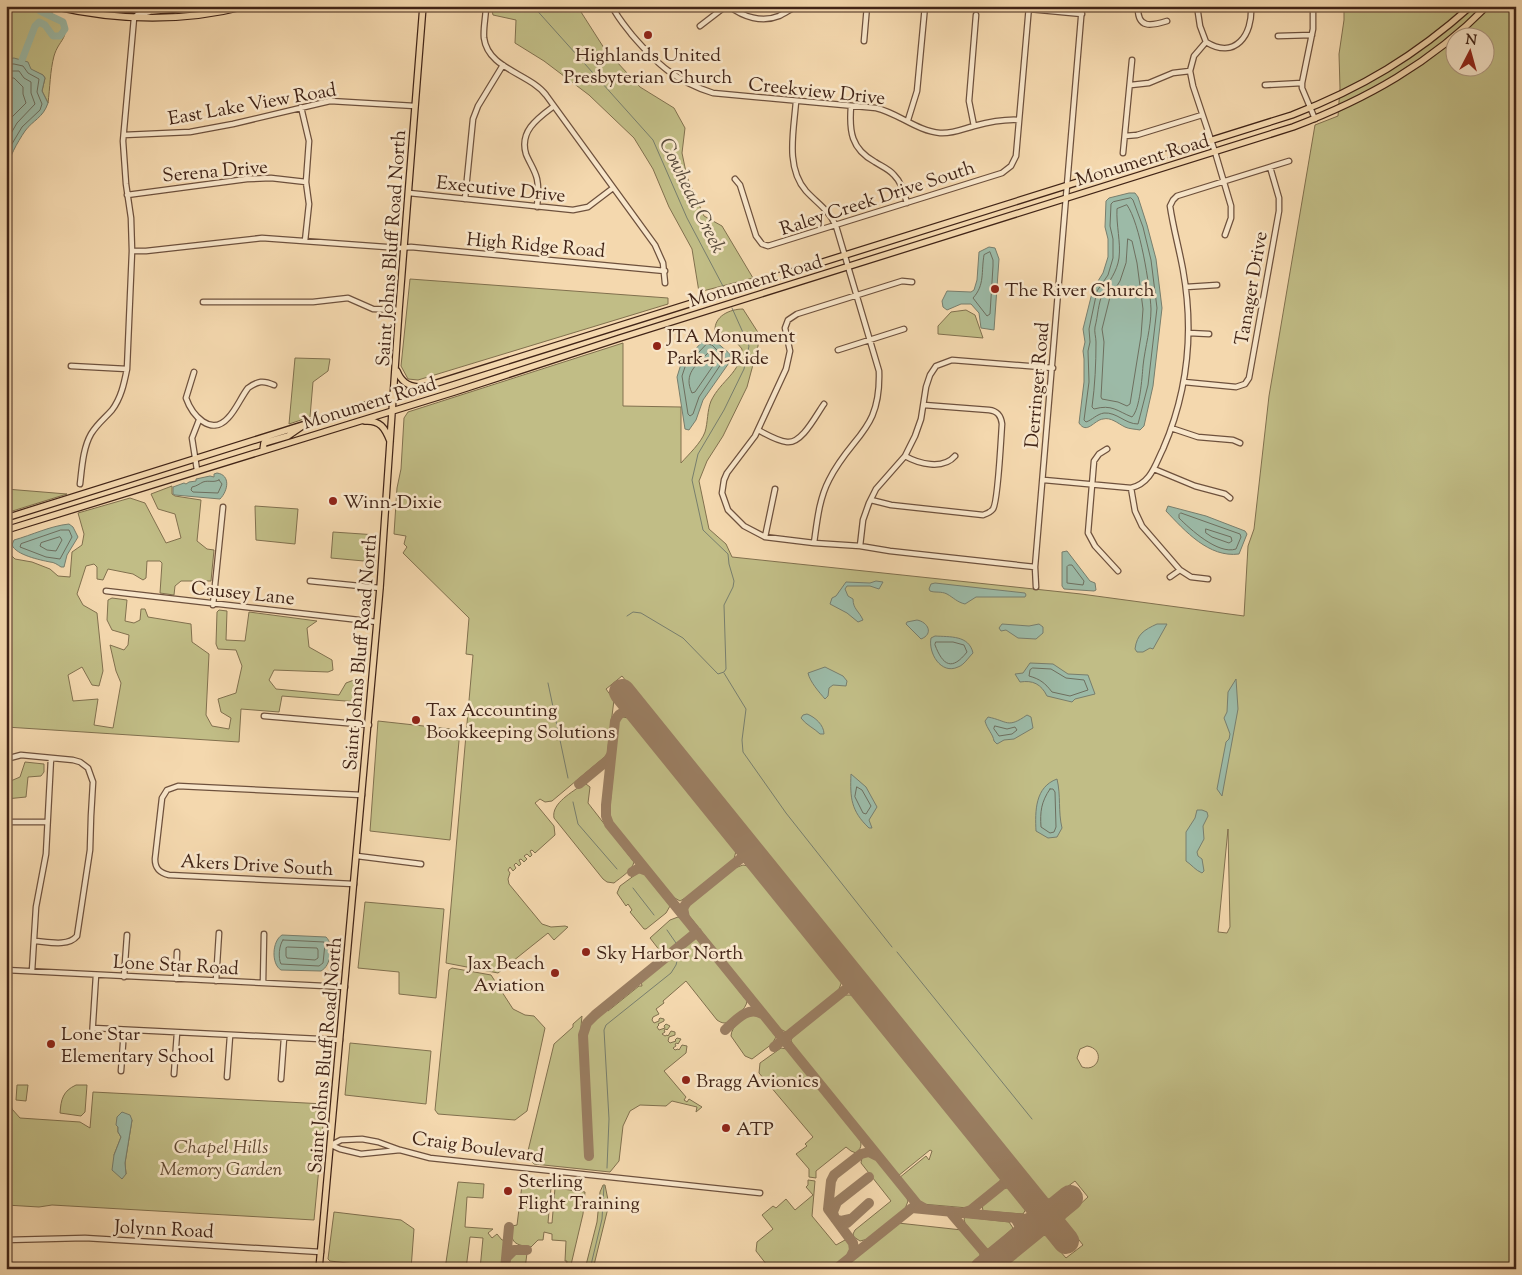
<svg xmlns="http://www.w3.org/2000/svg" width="1522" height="1275" viewBox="0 0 1522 1275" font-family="'Sorts Mill Goudy',serif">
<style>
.green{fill:#c1bd86;stroke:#81704e;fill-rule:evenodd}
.water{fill:#9cbaa7;stroke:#787e6d}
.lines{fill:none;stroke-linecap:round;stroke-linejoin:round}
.shore{stroke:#6e6f5f;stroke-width:1}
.stream{stroke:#787e6d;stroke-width:1}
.river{stroke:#9cbaa7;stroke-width:7}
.taxiway{stroke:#9a7e62;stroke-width:10}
.runway{stroke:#9a7e62;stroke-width:26}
.minor-casing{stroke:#6e513d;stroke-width:7}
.major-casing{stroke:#412417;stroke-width:8}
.minor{stroke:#f8e6ca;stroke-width:4.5}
.major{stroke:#f4d8ae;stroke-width:5.5}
.poi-dot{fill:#8f2418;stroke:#f8e6ca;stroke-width:2}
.labels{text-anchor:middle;stroke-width:5;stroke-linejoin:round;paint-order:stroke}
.poi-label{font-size:19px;fill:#412417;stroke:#f8e6ca;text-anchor:start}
.street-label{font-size:19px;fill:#412417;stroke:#f8e6ca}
.park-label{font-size:19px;font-style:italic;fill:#614a33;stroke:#f8e6ca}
.water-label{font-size:20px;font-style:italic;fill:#584a3b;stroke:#f8e6ca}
</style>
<rect width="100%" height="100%" fill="#f4d8ae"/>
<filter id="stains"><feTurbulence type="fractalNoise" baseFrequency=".004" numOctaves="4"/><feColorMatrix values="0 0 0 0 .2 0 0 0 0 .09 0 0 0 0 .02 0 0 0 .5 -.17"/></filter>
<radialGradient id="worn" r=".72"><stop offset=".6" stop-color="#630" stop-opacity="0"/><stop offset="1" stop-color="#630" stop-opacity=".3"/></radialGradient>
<path class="green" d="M6,6L22,9L27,6H52V14L64,20C69,40 59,39 54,56C50,71 50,88 48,103L42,91L45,78L43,75L6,59Z
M491,6H579L581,12L604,48L640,87L674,108L685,128L682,153L687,177L704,216L722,226L753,278L699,292L692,249L669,207L653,169L634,138L589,95L544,61L515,43L516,20L493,15Z
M1344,6H1516V1269H1001L1043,1235L1047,1236L1066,1258L1083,1245L1064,1221L1065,1218L1088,1197L1075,1181L1051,1199H1047L622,676L606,689L614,700L607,755L552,801L545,802L540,799L535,803L554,826L555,835L535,853L532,850L530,851L532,855L530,857L527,854L524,856L527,859L524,862L521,859L519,860L521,864L519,866L516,863L514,865L516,868L513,871L510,867L508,870L510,873L508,879L509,884L542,924L551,927L565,926L568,927L554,940L548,933L498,973L446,963L473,655L466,654L469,618L403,553L407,547L404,544L406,536L394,534L397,488L401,469L404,418L408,412L623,343V406L681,407V463C689,454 701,443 705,432C708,422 707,411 711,401C721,380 741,373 742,349L737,343L715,331C714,316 730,309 743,309L759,334L758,346L747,387L723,436L707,461L699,481L709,529L726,544L732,557L1081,594L1244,616L1248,546L1254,529L1269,396L1315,125L1338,116L1340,88L1339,54L1344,20ZM1454,38H1484V68H1454ZM1228,829L1230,927L1227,933L1218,932ZM1087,1046C1106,1049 1099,1073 1082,1067L1077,1058L1080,1049Z
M410,279L668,298V304L418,380L408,379L401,366Z
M966,310L975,315L983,338L938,334V326L951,312Z
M295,358L330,359L328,371L313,382L310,417L289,424Z
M172,486V494L175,496L201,500L197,541L207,549L214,550L211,581H181L175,586L174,595L160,593L162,563L160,561H147L146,578L143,580L133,574L108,569L103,580L97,579V567L94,564L86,566L77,594L83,605L97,613L103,671L99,686L92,685L82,667L68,675L73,701L98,699L94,725L113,728L121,683L116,671L110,645L124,650L128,645L129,635L112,630L107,620L108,600L112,598L127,600L125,621L134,623L140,620L141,609H145L148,617L191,624L192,642L209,654L206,715L212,726L229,729L231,718L221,712L218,699L236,693L242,666L236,650L218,649L216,644L217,612L219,610L227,611L226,640L245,641L249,612L317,621L307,628L309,647L332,660L333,670L328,672L274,670L269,680L276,689L339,695L346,683L354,680L362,683L358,702L282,696L279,712L241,709L239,742L6,727V550L15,559L32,562L50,569L58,576L70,577L72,552L82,545L84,534L78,513L130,498L145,503L166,543L181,538L175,514L158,509L151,494Z
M6,489L67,494L6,513Z
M255,506L298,509L295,544L256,540Z
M333,532L377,535L375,562L331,558Z
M623,717L628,718L736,851L734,859L689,896L680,901L673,897L667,891L611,822L609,817L618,721Z
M378,721L460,730L450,840L370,831Z
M25,762L44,764V772L41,776L28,777L26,797L6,799V783L20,777Z
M583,784H586L590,787L588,803L634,862C632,871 621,877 614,883L607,882L603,879L554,818C551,803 573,792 583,784Z
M743,865L748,866L842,981L838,992L786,1032L778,1028L687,913L688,907L693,901L735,868Z
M639,872L645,874L670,906L666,913L646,929H644L630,912L632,910L628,904L626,906L617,893L620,886Z
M365,902L444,909L436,998L399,994V972L358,968Z
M678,917L682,919L747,1001C747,1008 732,1023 725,1023C722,1023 720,1022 717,1020L686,981L663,1001L664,1003L656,1009L659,1014L653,1017L652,1020L654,1023L659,1021V1019L660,1018L664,1019V1021L658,1024L659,1025L657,1027L659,1030L665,1028L664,1026L666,1024L670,1026L667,1030L666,1029L664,1030L665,1032L662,1034L665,1036L667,1035L668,1036L671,1031L675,1032V1035L669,1037L668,1041L670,1043L676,1041L675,1040L677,1038L681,1039L678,1044L677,1043L675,1044L676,1046L673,1048L675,1050L678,1049L679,1050L682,1045L687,1046L686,1053L664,1071L686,1097L684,1100L687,1102L689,1099L702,1107L696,1112L697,1107L672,1101L666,1106L640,1105L630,1111L623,1126L619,1161L610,1172L534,1164L527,1155L554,1044L573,1027V1024L582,1016L580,1036L586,1156H592L587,1070V1020L590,1015L602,1005L608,1011L639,986H642L641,981L667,960L650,938L670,920Z
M452,968L491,975L513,1009L525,1015L534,1016L545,1028L527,1111L515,1120L438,1114L435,1110L449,970Z
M845,995H853L1001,1178L999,1184L968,1208L922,1204L899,1178L926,1156L929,1160L932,1151L930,1150L898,1176L793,1046L791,1040L794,1035Z
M754,1013L761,1017L776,1037L772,1044L752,1059L745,1056L731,1036C731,1026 745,1016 754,1013Z
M350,1043L431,1051L426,1104L345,1095Z
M781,1048L787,1049L860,1139C862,1145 861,1149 856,1153L851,1151L846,1147L816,1171V1178L809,1177V1169L796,1154L807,1146L805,1144L813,1137L759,1073L760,1063Z
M6,1084L12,1109L20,1118L80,1122L90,1128L93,1092L325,1104L314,1220L52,1205L39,1207L6,1205ZM132,1120L125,1163L126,1174L114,1155L121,1137L118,1132V1127Z
M17,1085H28L26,1101L16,1100Z
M76,1085H87L85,1112L81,1116L60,1113C61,1099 63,1091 76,1085Z
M869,1155C879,1159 905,1191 908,1201L905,1209L868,1239L860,1241L854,1237L853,1234L855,1230L891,1201L861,1163L862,1157Z
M808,1180L815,1181L812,1216L836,1245L845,1240C850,1242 851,1247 850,1252L831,1269H770L756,1251L757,1242L773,1229L762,1215L773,1206L776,1208L786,1199L795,1210L813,1195L806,1187L808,1185Z
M458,1182L484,1184L483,1198L467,1197L465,1227L493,1229L488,1233L492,1238L497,1234L502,1240H505L502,1269H480L483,1238L470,1237L466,1269H445Z
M522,1185L551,1188L548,1223H552L555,1188L585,1192L583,1214L570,1269H566L567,1261H565L566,1241L552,1240V1234L544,1232L543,1240H538L531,1247C515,1245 510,1243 512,1226L517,1225Z
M603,1185H605L608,1200L613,1203L614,1208H608L593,1269H585L597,1222L600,1192Z
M1007,1188H1009L1026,1209L1023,1214L983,1211L982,1205L1002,1189Z
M334,1212L401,1220L414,1229L411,1269H379L373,1266L330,1261L328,1259Z
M965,1217L1009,1222L1013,1228L989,1250L984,1247L965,1223L964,1219Z
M898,1223L962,1230L980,1251V1257L966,1269H841Z
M517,1253H527L525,1269H508L511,1256Z
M6,1263L91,1266L87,1269H6Z"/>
<path class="water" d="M14,58L28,62L31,69L43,75L45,78L42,91L48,103C43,118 33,120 25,131C17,143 9,157 6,172V59Z
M1129,193H1135L1138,197L1147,225L1156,259L1162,308L1153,386L1144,426L1140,430C1135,429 1129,429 1125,427C1117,423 1111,417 1103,419C1094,420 1087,435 1079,423L1084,382V359L1083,351L1085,342L1083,329L1093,289L1103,273L1108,257V239L1105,227L1106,201L1109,198Z
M989,247L995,248L999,259L994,330L981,328L979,313L971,304H961L947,310L943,307L942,301L947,291L971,292L974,290L977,280L979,252Z
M706,338L714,340L730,354L731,360L703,400L696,420L689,430L685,429L677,377L681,364Z
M217,473C231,475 228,491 220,499L175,495L173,494V487L184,483L186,484L189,482L196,481V479L210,476L214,477V474Z
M1168,506L1206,516L1245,531L1247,534L1239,554C1209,558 1185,531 1166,511Z
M69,524L73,527L78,537L67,555L64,567H61C58,565 54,562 50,562C40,560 16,555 12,545L14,540C32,535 50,526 69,524Z
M1067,551L1090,581L1095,583L1096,590L1094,591L1064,589L1062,586V552Z
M876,581L883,582L879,589L870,586H847L845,589L848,596L853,599C853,609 859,611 863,620L858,622L847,613L830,604L832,598L836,596L846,582L870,583Z
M935,583L1025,593L1026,595L1025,597H976L965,604C957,602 954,598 947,594C941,591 935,593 930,591L929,589L931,584Z
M917,620C928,622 934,634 921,639L906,624L907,622Z
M1002,624L1029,626L1039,624L1043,627V633L1036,639L1018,638L1006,630L1001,631L999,628Z
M1157,624H1167L1153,649L1150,648L1143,652H1137L1135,649C1137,634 1144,630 1157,624Z
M935,636C950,637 969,635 973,653C968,658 964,665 958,667C941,675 928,653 931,638Z
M1030,663L1053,664L1068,674L1088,675L1095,694L1075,699L1072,702L1047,696C1041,684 1033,680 1020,682L1015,674L1023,673Z
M825,667L843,676L847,681L846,686L833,685L829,688L828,696L825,699C819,692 810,682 808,673Z
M1236,679L1238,709L1222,796L1217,789L1226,742L1229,739L1230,734L1224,718L1227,712L1228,692Z
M807,714C815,717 824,725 824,734H820C814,728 806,725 801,718L803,715Z
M1027,715L1031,717L1033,728L1014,739L1004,740L997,744L994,741C993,734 987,729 985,721L988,717C1008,721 1007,729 1027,715Z
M851,774L866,787L877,807L869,820L872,828H869C851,811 850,798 851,774Z
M1057,779C1061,795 1058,812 1062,828L1057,837L1048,838L1036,831C1035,811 1035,787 1057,779Z
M1197,810H1202L1207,812L1208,816L1203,826L1204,839L1197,852L1198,856L1202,859L1204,871L1202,873C1195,870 1192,865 1186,861V832L1195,818Z
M282,935L326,937C334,944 331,966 321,971L281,970C271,964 272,941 282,935Z
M122,1112L130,1115L132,1120L125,1163L126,1174L122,1179L112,1170L114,1155L121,1137L118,1132V1127L116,1125L117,1117Z"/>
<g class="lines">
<path class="shore" d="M6,64H14L23,66L28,73L39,79L37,92L42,104L40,110L22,127L6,154
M6,71H19L24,78L31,82V93L35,104L17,123L6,142
M6,78H14L23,87V94L26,103L11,118L6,127
M1131,198L1133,200L1143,227L1151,260L1157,308L1148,385L1138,424C1125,424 1117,412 1104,413C1097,414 1092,420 1086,422L1084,420L1089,382L1088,351L1090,342L1089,329L1097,291L1108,275L1113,258V239L1110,226L1111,204L1113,202Z
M1127,205C1140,223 1150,286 1151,309C1151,328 1145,347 1143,366C1142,378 1140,409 1132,417C1117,411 1112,404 1094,409L1092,407C1095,385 1096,364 1096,342C1096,337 1094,332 1095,327C1098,316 1098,303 1103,293C1109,281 1117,272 1119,258C1121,242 1116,225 1117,209Z
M1128,239L1132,241L1137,263L1143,309L1141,336L1130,404L1127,406L1118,402L1102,399L1101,397L1104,342L1102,329L1110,297L1120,281L1126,263Z
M990,252L993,260V266L990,314L987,316L973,298C985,285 981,272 984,255Z
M707,344L712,345L725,358L699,397L693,414L690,416L688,414L682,376L685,367Z
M711,352L716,357L717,360L695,392L692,393C683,374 696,365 708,353Z
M219,480L222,484L218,493L193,492L191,490L192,487C197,486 199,484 203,482C209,480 213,483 219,480Z
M1181,513L1240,534L1241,537L1236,549C1218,555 1190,529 1179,518V515Z
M1206,529L1231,537L1232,541L1229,543L1212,537L1206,533Z
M61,530H69L72,537L60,559L46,557L20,547L21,544Z
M60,537L62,540L56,551L47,550L40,546L41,543Z
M1069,565H1072L1084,581L1083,585L1067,583V567Z
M936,642H953L964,645L967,652C952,671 943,666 935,645Z
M1033,668L1051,669L1066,678L1084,680L1088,690L1070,696L1052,692C1045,683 1040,679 1029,676L1030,670Z
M995,726L1007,729L1015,727L1017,730L1012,734L999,736L994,729Z
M857,787L862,790L871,806L866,814L863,813L855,797Z
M1050,789H1053L1055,792L1056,827L1054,832L1050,833L1041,827C1040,812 1041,802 1050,789Z
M283,940L324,942L325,944L323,963L319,966L281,964C278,958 279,945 283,940Z
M288,947L317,948L318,950V958L315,960L287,958L286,956V948Z"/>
<path class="stream" d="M533,6L653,140L687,218L724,288
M627,616L633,612L641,613L683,638L718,674L724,672L726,669L724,605L733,587L734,581L729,564L728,554L703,530L692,480L698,454L724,410L744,369L749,346L732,308
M724,673L746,709L742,740L743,752L786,813L892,947
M548,683L568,778
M573,802L578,824L617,869
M633,888L654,915
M667,930L676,943
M897,952L1032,1119
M607,1168L609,1119L604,1030L606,1025L671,973L676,965L679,953
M590,1269L602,1219L604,1186"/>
<path class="river" d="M22,60L35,26L39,22L45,25L53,36H60L65,29L63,22L40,11L39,6"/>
<path class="taxiway" d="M639,714C629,711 620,709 615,721L606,805V816L609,824L917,1204L924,1208
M579,784L608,760L611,755
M632,872L639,868L647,871
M685,918L683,908L687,902L750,851
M725,1030C735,1021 748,1005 762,1014
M774,1047L856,981
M589,1156L583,1035L587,1023L595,1015L697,932
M949,1211L985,1253L987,1258L983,1269
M965,1212L971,1210L1013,1176
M1015,1218L1019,1225L1021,1238
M850,1219L841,1221L835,1219L833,1212L837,1202L869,1177
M847,1223L869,1203
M851,1256L854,1250L853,1243L828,1209L831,1181L834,1175L861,1154L869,1152L877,1156
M506,1258L514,1250H527
M505,1269L509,1227
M836,1269L912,1208L1026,1219L1042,1211"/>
<path class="runway" d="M622,692L1066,1241
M983,1269L1070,1198"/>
<defs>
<path id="minor" d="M486,6C486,16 483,28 484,38C488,69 529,73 546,95L655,245L663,263L665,283
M612,6C617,17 625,26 632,35C657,64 675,81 713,93L876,108C898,113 917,131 940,133C952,134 963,129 974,126C989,122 1003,119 1019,120
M729,6C743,17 762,23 779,16C785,13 791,9 797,6
M1138,6C1137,29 1151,26 1167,21
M1197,6L1200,26L1206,42
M1313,6V29L1302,83V88L1315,119
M1029,9L1082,14
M700,26L726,6
M1278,36L1312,35
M864,41L867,6
M1206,42L1194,56L1190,71L1193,86L1215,152L1231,206V218L1225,235
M1206,42C1235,60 1253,35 1251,6
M1131,85L1149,83L1173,73L1190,71
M1265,85L1302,83
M796,101C794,130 785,167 806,191C818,204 828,209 836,226L879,371C881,432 852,434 829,480C819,499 817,522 814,543
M851,106C849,131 851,149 875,162C881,166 889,169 894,175C902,183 904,193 907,203
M301,107L309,141L306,182L309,204L305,241
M908,120L917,91L925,6
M974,126L969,101L976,15
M124,135L190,132L233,124L330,101L415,106
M1125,136L1137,135L1202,115
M1123,153L1132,60
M735,179L740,185L756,236L762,244L768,246L1002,173L1011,166L1016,156L1029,6
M409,193L573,210L588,207L613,188
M127,195L247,179L271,178L306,182
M465,199L473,119L478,106L503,65
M537,207C538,198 539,188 537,179C535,170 529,162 526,154C519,131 538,118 554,106
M132,251H146L262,238L400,248L411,247L665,271
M912,282L902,281L797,314L788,320L785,328L790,351L786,369L755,436L727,473L724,480L722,493L728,510L744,526L765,537L814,543L860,546L890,551L1035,567
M1186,287L1217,285
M203,302H313L348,298L373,309L399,310
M1189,333L1209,334
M838,350L904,329
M71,366L127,369
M194,372L186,398C192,415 211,437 228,418C236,410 241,397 248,388C258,381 263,380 274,385
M1184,382L1236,387L1245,384L1249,378L1279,211V198L1270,167
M1171,428L1198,437L1233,440L1240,443
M758,430C766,434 777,441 787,442C802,444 816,415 824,404
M1107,449L1099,454L1094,461L1088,533L1095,546L1118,571
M905,456C919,464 943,470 955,456
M1154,469L1195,486L1225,494L1230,498
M197,470L192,438L199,420
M1044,480L1131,488C1151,483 1155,465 1163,449C1188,391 1194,331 1183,270C1179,248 1173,227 1170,206L1173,200L1177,196L1289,161
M80,484C82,467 83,448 91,434C97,424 105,418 112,410C121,398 124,384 127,369L132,251L131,218L126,184L123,141L134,18L137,15L149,12
M1131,488L1135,511L1142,526L1180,570L1191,577L1208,579
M871,500L891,505L983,515C986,514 990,513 993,509C998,502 1001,438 1002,424C1001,416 998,411 989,410L924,405
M765,537L775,489
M860,546L863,520L869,503L876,489L905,456L915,436L921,419L926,387L930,375L936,366L952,360L1053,368
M1170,577L1180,570
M310,581L380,588
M1036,587L1035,567L1082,6
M106,591L377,622
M213,605L223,507
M264,716L369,725
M6,759L21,755L73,760L80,762L88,768L93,782L91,816L90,850L77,936C68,947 48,942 35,941
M6,822H46
M357,856L421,864
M354,884L169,875C160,873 155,869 155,859L162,798L167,790L178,786L362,795
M6,970L345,987
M32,971L36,907L46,854L51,758
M124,977L127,935
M176,979L177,952
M216,981L219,933
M263,983L264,934
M93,1028L340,1040
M92,1038L96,975
M121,1071L124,1030
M174,1074L177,1033
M227,1077L230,1036
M281,1079L284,1038
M362,1139L378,1142L400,1150L361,1154L340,1149L331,1145L341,1140Z
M400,1150L430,1158L760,1193
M6,1240L85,1238L321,1252"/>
<path id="major" d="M53,6C118,21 181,23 246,6
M94,6L152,11L209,6
M397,371C401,381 407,386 418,387
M365,421C380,420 385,428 390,441
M263,450L264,443L288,436L301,427
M6,518L1292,115C1362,88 1415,56 1471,6
M6,530L454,392L620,338L1293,127C1367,99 1431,63 1487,6
M319,1269L380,588L399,310L423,6"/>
</defs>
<use href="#minor" class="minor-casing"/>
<use href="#major" class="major-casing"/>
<use href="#minor" class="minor"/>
<use href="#major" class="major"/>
</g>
<g class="poi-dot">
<circle cx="648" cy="35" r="5"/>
<circle cx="995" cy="289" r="5"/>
<circle cx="657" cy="346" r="5"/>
<circle cx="333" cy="501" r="5"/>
<circle cx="416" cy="720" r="5"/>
<circle cx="586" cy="952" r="5"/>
<circle cx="555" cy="973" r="5"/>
<circle cx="51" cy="1044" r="5"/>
<circle cx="686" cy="1080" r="5"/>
<circle cx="726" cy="1128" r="5"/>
<circle cx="508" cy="1191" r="5"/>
</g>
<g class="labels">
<g class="poi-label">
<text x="648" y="61" text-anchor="middle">Highlands United<tspan x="648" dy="22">Presbyterian Church</tspan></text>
<text x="1005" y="296">The River Church</text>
<text x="667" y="342">JTA Monument<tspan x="667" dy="22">Park-N-Ride</tspan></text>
<text x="343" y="508">Winn-Dixie</text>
<text x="426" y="716">Tax Accounting<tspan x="426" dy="22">Bookkeeping Solutions</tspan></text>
<text x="596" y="959">Sky Harbor North</text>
<text x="545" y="969" text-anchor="end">Jax Beach<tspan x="545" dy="22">Aviation</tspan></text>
<text x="61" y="1040">Lone Star<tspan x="61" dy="22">Elementary School</tspan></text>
<text x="696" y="1087">Bragg Avionics</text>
<text x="736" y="1135">ATP</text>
<text x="518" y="1187">Sterling<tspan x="518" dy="22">Flight Training</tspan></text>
</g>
<g class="street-label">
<text transform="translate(817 90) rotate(6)" y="7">Creekview Drive</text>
<text transform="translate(252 103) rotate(-10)" y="7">East Lake View Road</text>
<text transform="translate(1142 159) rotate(-17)" y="7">Monument Road</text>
<text transform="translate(215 170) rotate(-5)" y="7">Serena Drive</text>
<text transform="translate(501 188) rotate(6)" y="7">Executive Drive</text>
<text transform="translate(877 197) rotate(-18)" y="7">Raley Creek Drive South</text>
<text transform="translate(536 244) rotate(5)" y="7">High Ridge Road</text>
<text transform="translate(390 248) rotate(-86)" y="7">Saint Johns Bluff Road North</text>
<text transform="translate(755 280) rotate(-17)" y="7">Monument Road</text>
<text transform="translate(1250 288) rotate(-80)" y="7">Tanager Drive</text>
<text transform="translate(1036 385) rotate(-85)" y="7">Derringer Road</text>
<text transform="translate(369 402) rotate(-17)" y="7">Monument Road</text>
<text transform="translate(243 592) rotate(6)" y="7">Causey Lane</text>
<text transform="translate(359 652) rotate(-85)" y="7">Saint Johns Bluff Road North</text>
<text transform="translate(257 864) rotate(3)" y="7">Akers Drive South</text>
<text transform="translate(176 964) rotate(3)" y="7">Lone Star Road</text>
<text transform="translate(324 1055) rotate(-85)" y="7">Saint Johns Bluff Road North</text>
<text transform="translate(478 1146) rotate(8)" y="7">Craig Boulevard</text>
<text transform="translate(164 1228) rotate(3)" y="7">Jolynn Road</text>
</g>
<g class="park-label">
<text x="221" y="1153">Chapel Hills<tspan x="221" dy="22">Memory Garden</tspan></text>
</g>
<g class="water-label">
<text transform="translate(693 195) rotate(64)" y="7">Cowhead Creek</text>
</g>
</g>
<rect width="1522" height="1275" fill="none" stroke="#f4d8ae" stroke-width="25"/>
<rect x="8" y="8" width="1507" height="1260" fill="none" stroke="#412417" stroke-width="2.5"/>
<rect x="12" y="12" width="1497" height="1250" fill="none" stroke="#412417"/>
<g transform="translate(1470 52) rotate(6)"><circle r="24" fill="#f8e6ca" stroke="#af9882"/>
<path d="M0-4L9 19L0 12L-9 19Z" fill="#8f2418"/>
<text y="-8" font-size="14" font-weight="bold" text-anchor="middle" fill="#412417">N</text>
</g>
<rect width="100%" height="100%" filter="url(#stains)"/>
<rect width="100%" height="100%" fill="url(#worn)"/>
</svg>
